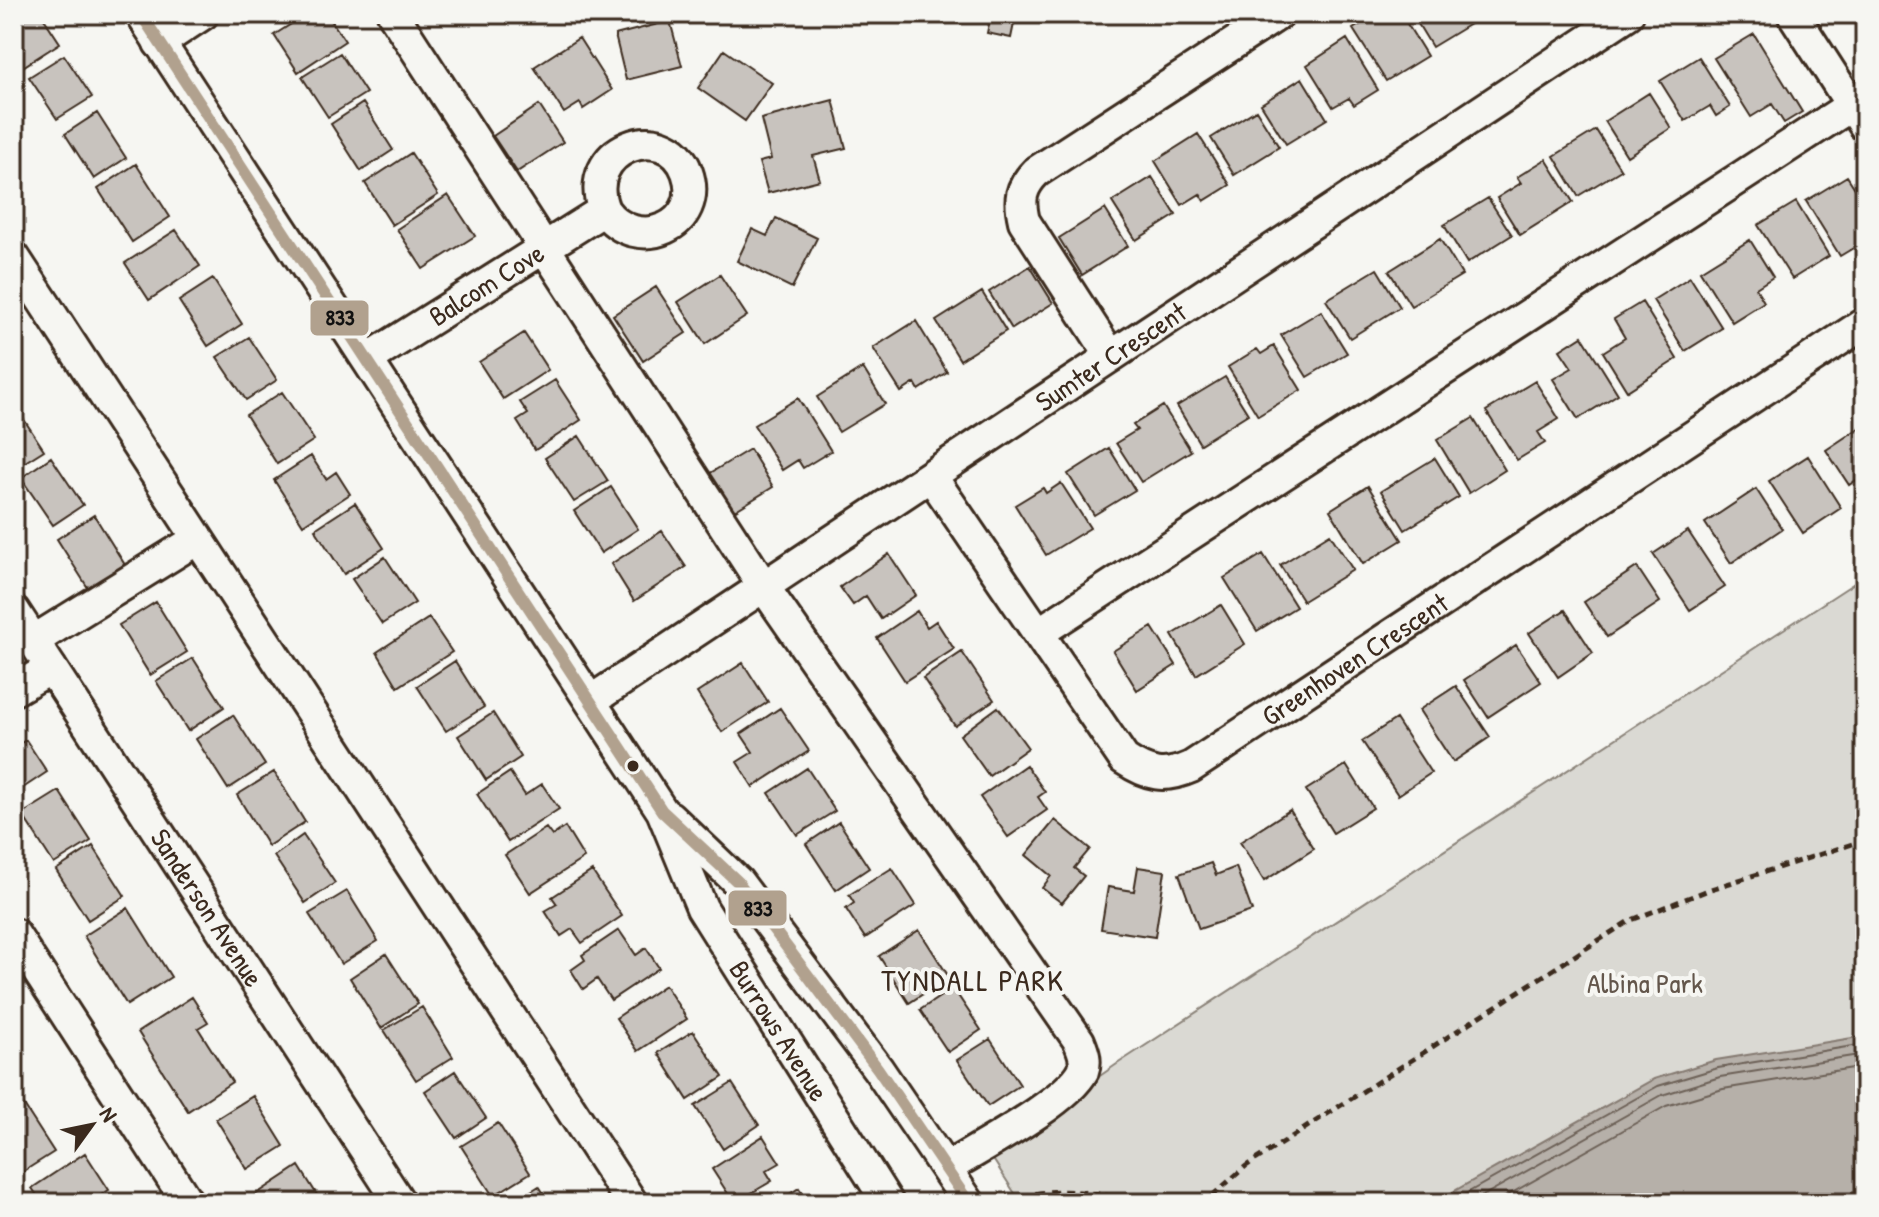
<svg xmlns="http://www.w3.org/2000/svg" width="1879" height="1217" viewBox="0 0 1879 1217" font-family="'Patrick Hand',sans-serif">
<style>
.green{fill:#dad9d3;stroke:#8a8278;stroke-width:2}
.water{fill:#b6b0a9;stroke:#857a71;stroke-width:2}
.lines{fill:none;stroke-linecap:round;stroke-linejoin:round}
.shore{stroke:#6c6056;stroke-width:2}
.building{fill:#c8c3be;stroke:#3b2a1e;stroke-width:2}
.minor-casing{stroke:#3b2a1e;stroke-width:36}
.path{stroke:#3b2a1e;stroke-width:5;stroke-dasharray:8 6;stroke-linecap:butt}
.minor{stroke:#f6f6f2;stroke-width:30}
.bus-1-casing{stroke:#f6f6f2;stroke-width:18}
.bus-1{stroke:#b1a18e;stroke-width:12}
.bus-dot{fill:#3b2a1e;stroke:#f6f6f2;stroke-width:3}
.labels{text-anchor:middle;stroke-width:8;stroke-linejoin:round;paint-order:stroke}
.street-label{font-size:28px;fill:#3b2a1e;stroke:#f6f6f2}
.park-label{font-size:28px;fill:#63564b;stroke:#f6f6f2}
.neighbourhood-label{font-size:30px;letter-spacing:2px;fill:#3b2a1e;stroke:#f6f6f2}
.line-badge{stroke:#f6f6f2;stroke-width:3}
.pale-badge-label{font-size:22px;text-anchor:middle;font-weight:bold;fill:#111}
</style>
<rect width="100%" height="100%" fill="#f6f6f2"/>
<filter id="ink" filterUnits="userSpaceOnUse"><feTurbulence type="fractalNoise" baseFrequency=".0125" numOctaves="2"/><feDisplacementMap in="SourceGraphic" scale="16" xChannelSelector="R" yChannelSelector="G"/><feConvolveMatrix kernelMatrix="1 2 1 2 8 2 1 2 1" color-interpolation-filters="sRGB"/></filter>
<g filter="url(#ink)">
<path class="green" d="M1865,576V1203H1021L989,1153L1117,1064Z"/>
<path class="water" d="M1865,1036V1203H1433L1654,1079L1716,1060Z"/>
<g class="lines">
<path class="shore" d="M1449,1203L1658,1086L1718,1068L1865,1044
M1470,1203L1662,1095L1720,1077L1865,1054
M1494,1203L1666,1106L1723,1089L1865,1066"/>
</g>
<path class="building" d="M14,14H41L60,43L21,68L14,57Z
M307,14H327L345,41L298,72L274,35Z
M991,14H1016L1011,38L987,33Z
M1067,14H1122L1067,19Z
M1377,14H1401L1427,56L1386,81L1353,29Z
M1412,14H1471L1475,21L1432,47Z
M670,21L682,66L626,80L615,35Z
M1754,34L1802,112L1784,123L1772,104L1751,117L1714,58Z
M579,38L612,90L583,109L580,103L564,113L534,67Z
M1347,39L1378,90L1354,105L1349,98L1333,107L1307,65Z
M724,50L772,83L745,121L698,88Z
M340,53L366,93L328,117L302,77Z
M64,55L92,97L57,119L29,77Z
M1699,57L1730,107L1716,116L1710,106L1685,121L1660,81Z
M1302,78L1327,119L1286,144L1261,104Z
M1649,93L1671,128L1627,156L1605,121Z
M833,100L846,148L813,156L820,180L768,193L759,162L771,159L761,119Z
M363,103L393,150L361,171L331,124Z
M539,105L563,142L517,172L493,136Z
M1256,110L1279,147L1234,175L1211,138Z
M97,113L126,158L94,179L65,134Z
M1596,130L1621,170L1578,196L1554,156Z
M1198,134L1230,185L1204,201L1200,194L1182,205L1155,161Z
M411,153L438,195L392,225L365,183Z
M1546,159L1573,202L1520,235L1497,198L1521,183L1517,177Z
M136,164L170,217L132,242L98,189Z
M1847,176L1865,204V241L1840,256L1806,201Z
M1152,177L1176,215L1136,240L1112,202Z
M448,195L475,236L423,269L397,229Z
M1488,198L1512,235L1467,263L1444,225Z
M1796,202L1829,256L1792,279L1758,225Z
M1105,209L1128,246L1082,275L1059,238Z
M776,218L817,238L792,288L737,261L752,229L767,236Z
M176,230L200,266L149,300L125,263Z
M1440,239L1462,275L1411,306L1389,271Z
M1750,240L1773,277L1756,288L1764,302L1732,322L1700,271Z
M1030,266L1053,303L1012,329L989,292Z
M1377,269L1400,307L1350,338L1326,300Z
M720,275L747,316L705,344L678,302Z
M1690,277L1722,328L1685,351L1653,300Z
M213,279L242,324L208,346L179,301Z
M656,287L686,333L643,361L613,315Z
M982,292L1006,331L960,360L936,321Z
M1642,302L1677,359L1627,391L1603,352L1625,338L1614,319Z
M1321,311L1347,353L1307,377L1281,335Z
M916,321L947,372L919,390L915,383L901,392L873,348Z
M524,333L548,370L503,399L479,362Z
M1582,336L1618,394L1578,419L1553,379L1572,368L1560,350Z
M249,337L277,380L246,400L217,357Z
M1274,346L1301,390L1258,416L1228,367L1257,349L1261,354Z
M863,368L885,404L839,432L817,397Z
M1225,377L1248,414L1200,444L1177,406Z
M555,380L581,420L535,450L517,421L528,414L520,402Z
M1535,381L1559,419L1538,432L1545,443L1517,460L1486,411Z
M282,392L314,440L277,464L246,415Z
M798,398L831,451L803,468L798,460L782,470L754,425Z
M15,406L44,450L14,469V407Z
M1163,406L1191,451L1141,482L1116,443L1137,430L1133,425Z
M1473,418L1505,470L1469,493L1437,440Z
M1865,424V474L1849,485L1826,450Z
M579,436L608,481L574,502L545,458Z
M1109,448L1135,490L1094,515L1068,474Z
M750,449L773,487L731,513L707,475Z
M311,456L326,479L336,472L350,494L303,525L274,480Z
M1808,456L1841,508L1803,533L1769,481Z
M51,457L83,505L53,525L21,478Z
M1435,458L1459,497L1405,530L1381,491Z
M1061,483L1090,528L1046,555L1015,505L1043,488L1046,493Z
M1368,486L1402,540L1363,564L1330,510Z
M611,487L638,529L601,553L574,511Z
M1756,489L1782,529L1731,563L1705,523Z
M355,503L384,548L344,574L315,529Z
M94,515L125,565L88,588L57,539Z
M662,531L686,567L634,601L611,564Z
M1688,531L1725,587L1690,610L1653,554Z
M1330,534L1353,570L1303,601L1280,565Z
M889,554L916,595L881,619L866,596L853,605L840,587Z
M1263,554L1296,607L1257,631L1224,578Z
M385,557L415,603L382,624L352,579Z
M1637,567L1660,602L1607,637L1584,602Z
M156,602L187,652L150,675L119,625Z
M1221,605L1245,644L1196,675L1172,635Z
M1565,610L1593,653L1558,677L1529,633Z
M917,611L927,627L936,621L954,649L905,681L877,638Z
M429,618L452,652L398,687L377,652Z
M1152,627L1176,665L1137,690L1113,651Z
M1516,645L1541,682L1488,717L1464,680Z
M962,652L994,700L955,726L923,678Z
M193,658L224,707L188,731L156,681Z
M455,661L484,707L446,731L417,686Z
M743,663L768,702L722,732L697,693Z
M1456,686L1490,737L1453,762L1419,710Z
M998,707L1028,748L989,776L960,735Z
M780,708L809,751L753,787L737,762L753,752L741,734Z
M493,713L521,757L486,780L458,736Z
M233,715L265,765L228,789L196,739Z
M1396,719L1431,773L1398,795L1362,741Z
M26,740L47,772L14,794V747Z
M1026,765L1045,792L1038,797L1047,810L1008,837L980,797Z
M1346,765L1373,808L1333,833L1306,790Z
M807,768L835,811L797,835L769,793Z
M274,772L305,822L268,846L237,795Z
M510,772L525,795L542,784L559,809L508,842L477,794Z
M59,791L91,841L54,864L22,814Z
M1290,810L1314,849L1264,881L1240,842Z
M1055,820L1090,849L1074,868L1084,876L1062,903L1042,888L1051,876L1026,855Z
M839,822L869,868L836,890L806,844Z
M565,827L584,858L530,893L505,855L546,828L552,836Z
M303,835L335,883L305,903L274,856Z
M93,846L125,896L88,920L56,870Z
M1211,863L1216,875L1236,867L1252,911L1199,929L1179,874Z
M1138,867L1165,871L1155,937L1101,929L1108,887L1134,891Z
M892,868L916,905L865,938L846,909L854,903L849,895Z
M592,871L622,916L582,943L572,929L561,936L545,911L557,904L552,897Z
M347,891L378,941L341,964L309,914Z
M128,908L171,977L127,1005L84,936Z
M619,930L636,955L646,948L659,968L611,1000L597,979L583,989L571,970L585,960L582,955Z
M919,930L949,977L909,1003L879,956Z
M386,954L418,1004L381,1028L350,978Z
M665,985L687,1019L638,1051L616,1018Z
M953,988L981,1030L948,1052L920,1010Z
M192,997L208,1022L198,1028L232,1082L188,1111L138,1032Z
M422,1007L453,1057L416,1080L384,1030Z
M693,1031L723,1077L688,1100L658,1053Z
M990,1039L1020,1085L988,1106L957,1060Z
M455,1071L486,1118L456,1138L425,1091Z
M732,1083L759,1125L723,1149L695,1106Z
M253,1096L284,1146L247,1169L216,1119Z
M23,1104L54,1152L21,1173L14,1163V1109Z
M498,1123L530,1173L493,1196L461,1146Z
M763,1136L780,1163L766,1171L772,1181L734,1203L712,1169Z
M85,1153L109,1190L88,1203H42L32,1188Z
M299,1166L319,1198L312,1203H256L252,1197Z
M539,1186L550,1203H512Z
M799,1188L809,1203H776Z"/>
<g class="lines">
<defs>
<g id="minor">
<path id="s1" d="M141,14L662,811L702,908L888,1203"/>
<path d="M393,14L764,587L1079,1041C1083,1051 1087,1060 1083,1071C1067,1102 979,1148 947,1168"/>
<path d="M1793,14L1865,126"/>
<path d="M159,43L203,14"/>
<path d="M14,257L632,1203"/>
<path d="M1111,356L1024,221C1019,200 1020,188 1036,172L1279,14"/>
<path id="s2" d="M368,359L604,210C579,149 666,116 687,172C706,225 637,256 604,210"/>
<path id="s3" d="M931,476L1124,759C1148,775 1164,779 1191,767L1865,323"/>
<path id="s4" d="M14,611L400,1203"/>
<path d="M1040,632L1852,105"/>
<path d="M33,641L196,540"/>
<path d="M14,690L51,668"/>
<path id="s5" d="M592,700L1628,14"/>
<path d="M670,817L738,882L878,1069L969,1203"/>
<path d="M14,934L188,1203"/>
</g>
</defs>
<use href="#minor" class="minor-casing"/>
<path class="path" d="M1009,1203C1051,1181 1103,1195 1147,1203
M1185,1203L1212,1196L1246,1166L1629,921L1711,889L1865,840"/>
<use href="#minor" class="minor"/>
<defs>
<path id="bus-1" d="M141,14L662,811L738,882L878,1069L969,1203"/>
</defs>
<use href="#bus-1" class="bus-1-casing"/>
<use href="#bus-1" class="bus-1"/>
</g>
</g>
<circle class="bus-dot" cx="633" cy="766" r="7"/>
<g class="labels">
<g class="street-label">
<text dy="10" stroke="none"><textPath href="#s2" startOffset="140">Balcom Cove</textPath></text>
<text dy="10" stroke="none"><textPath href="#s5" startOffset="622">Sumter Crescent</textPath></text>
<text dy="10" stroke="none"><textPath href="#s3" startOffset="610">Greenhoven Crescent</textPath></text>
<text dy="10" stroke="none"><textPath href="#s4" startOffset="354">Sanderson Avenue</textPath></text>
<text dy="10" stroke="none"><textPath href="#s1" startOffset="1202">Burrows Avenue</textPath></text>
</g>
<g class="park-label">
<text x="1645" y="993">Albina Park</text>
</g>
<g class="neighbourhood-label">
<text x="973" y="991">TYNDALL PARK</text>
</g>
</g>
<g class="line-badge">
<rect x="309" y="299" width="61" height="38" rx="8" fill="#b1a18e"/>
<rect x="727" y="889" width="61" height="38" rx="8" fill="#b1a18e"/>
</g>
<g class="pale-badge-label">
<text x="340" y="325">833</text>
<text x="758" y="916">833</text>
</g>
<rect width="1879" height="1217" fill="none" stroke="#f6f6f2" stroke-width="48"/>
<rect x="24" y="24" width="1831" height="1169" fill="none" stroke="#3b2a1e" stroke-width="3" filter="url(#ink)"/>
<g transform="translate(92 1125) rotate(57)" stroke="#f6f6f2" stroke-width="6" paint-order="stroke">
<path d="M0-6L14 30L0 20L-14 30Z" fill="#3b2a1e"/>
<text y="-12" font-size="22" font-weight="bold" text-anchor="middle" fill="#3b2a1e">N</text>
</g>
</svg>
